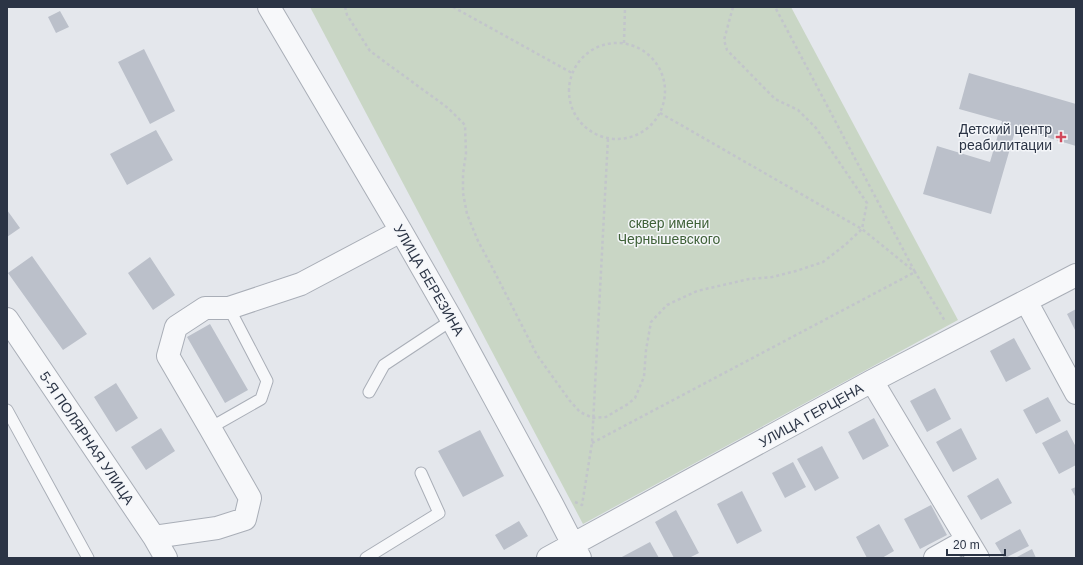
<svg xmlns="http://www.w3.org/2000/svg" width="1083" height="565" viewBox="0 0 1083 565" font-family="Arial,sans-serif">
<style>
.green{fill:#c9d6c5}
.building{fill:#bbc0ca}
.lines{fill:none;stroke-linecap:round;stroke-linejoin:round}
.service-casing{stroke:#a9aeb7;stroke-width:13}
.minor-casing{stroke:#a9aeb7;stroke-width:24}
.path{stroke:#c2c5cb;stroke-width:2.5;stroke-dasharray:3 3;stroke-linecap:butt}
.service{stroke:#f7f8fa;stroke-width:11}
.minor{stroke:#f7f8fa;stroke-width:22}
.poi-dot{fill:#d1495b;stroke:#f4f6f9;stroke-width:1.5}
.labels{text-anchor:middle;stroke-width:3;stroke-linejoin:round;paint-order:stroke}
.poi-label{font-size:14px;fill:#2b3445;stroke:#f4f6f9;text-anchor:end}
.park-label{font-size:14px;fill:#3f6138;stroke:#f4f6f9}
.street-label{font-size:14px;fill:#2b3445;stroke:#f4f6f9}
</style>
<rect width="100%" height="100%" fill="#e4e7ec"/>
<path class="green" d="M310,7H791L958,320L583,524Z"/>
<path class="building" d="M60,11L69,27L56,33L48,17Z
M144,49L175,111L150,124L118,62Z
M969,73L1076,104V146L1016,128L991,214L923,194L937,146L990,162L1002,121L959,109Z
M156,130L173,160L127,185L110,154Z
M7,210L20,228L7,237Z
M32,256L87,334L63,350L8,273Z
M150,257L175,295L153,310L128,273Z
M1076,309V332L1067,314Z
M210,324L248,390L225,403L187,337Z
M1014,338L1031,369L1006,382L990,351Z
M116,383L138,418L116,432L94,397Z
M935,388L951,419L927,432L910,401Z
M1048,397L1061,421L1036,434L1023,410Z
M874,418L889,446L863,460L848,432Z
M161,428L175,451L146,470L131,447Z
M961,428L977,459L953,472L936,442Z
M480,430L504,476L463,497L438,451Z
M1067,430L1076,447V465L1059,474L1042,443Z
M822,446L839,478L815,491L797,459Z
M793,462L806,487L785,498L772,473Z
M998,478L1012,503L981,520L967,496Z
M1076,487V498L1071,489Z
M742,491L762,531L737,544L717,504Z
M931,505L947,535L920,549L904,519Z
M676,510L699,553L689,558H674L655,522Z
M519,521L528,536L504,550L495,535Z
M879,524L894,551L882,558H867L856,537Z
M1020,529L1029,546L1005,558H1004L995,543Z
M650,542L659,558H620Z
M1032,549L1036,558H1015Z"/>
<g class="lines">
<defs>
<path id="service" d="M369,392L384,365L452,320
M7,410L88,558
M210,428L261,399L267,381L229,308
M366,558L439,513L421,473"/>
<path id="minor" d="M269,7L401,231L452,320L552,504L580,558
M1026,301L1076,393
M7,319L154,537L166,558
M872,381L978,558
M154,537L217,528L245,519L250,498L210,428L168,356L176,327L205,308H229L301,284L401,231
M548,558L872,381L1076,275
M935,558L967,540"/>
</defs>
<use href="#service" class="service-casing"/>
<use href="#minor" class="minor-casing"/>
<path class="path" d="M345,7L347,15L370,51L448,108L465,125L466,153L463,174V193L467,214L478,241L491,265L537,355L570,401L580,412L593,418L606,417L628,404L635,398L644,377L646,350L651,322L667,305L697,291L749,279L772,277L796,271L823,262L845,245L862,229L867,203L816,128L798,110L775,99L727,50L724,40L733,7
M453,7L572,73
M569 91a48 48 0 1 1 96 0a48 48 0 1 1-96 0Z
M624,43L625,7
M660,113L862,229L915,272L945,321
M592,443L915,272L775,7
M575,502L582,505L592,443L608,138"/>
<use href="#service" class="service"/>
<use href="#minor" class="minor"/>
</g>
<path class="poi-dot" d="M1059 131h4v4h4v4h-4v4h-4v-4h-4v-4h4z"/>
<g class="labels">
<g class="poi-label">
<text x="1052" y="134">Детский центр<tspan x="1052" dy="16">реабилитации</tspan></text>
</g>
<g class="park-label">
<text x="669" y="228">сквер имени<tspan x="669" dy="16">Чернышевского</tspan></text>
</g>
<g class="street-label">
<text transform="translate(429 280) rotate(60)" y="5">УЛИЦА БЕРЕЗИНА</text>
<text transform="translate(811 415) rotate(-29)" y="5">УЛИЦА ГЕРЦЕНА</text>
<text transform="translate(87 438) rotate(56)" y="5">5-Я ПОЛЯРНАЯ УЛИЦА</text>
</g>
</g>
<rect width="1083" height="565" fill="none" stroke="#2b3445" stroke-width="16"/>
<path d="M947 549v6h58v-6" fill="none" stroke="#2b3445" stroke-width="2"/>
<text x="953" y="549" font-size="12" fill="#2b3445" stroke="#f4f6f9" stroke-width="3" paint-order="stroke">20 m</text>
</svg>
